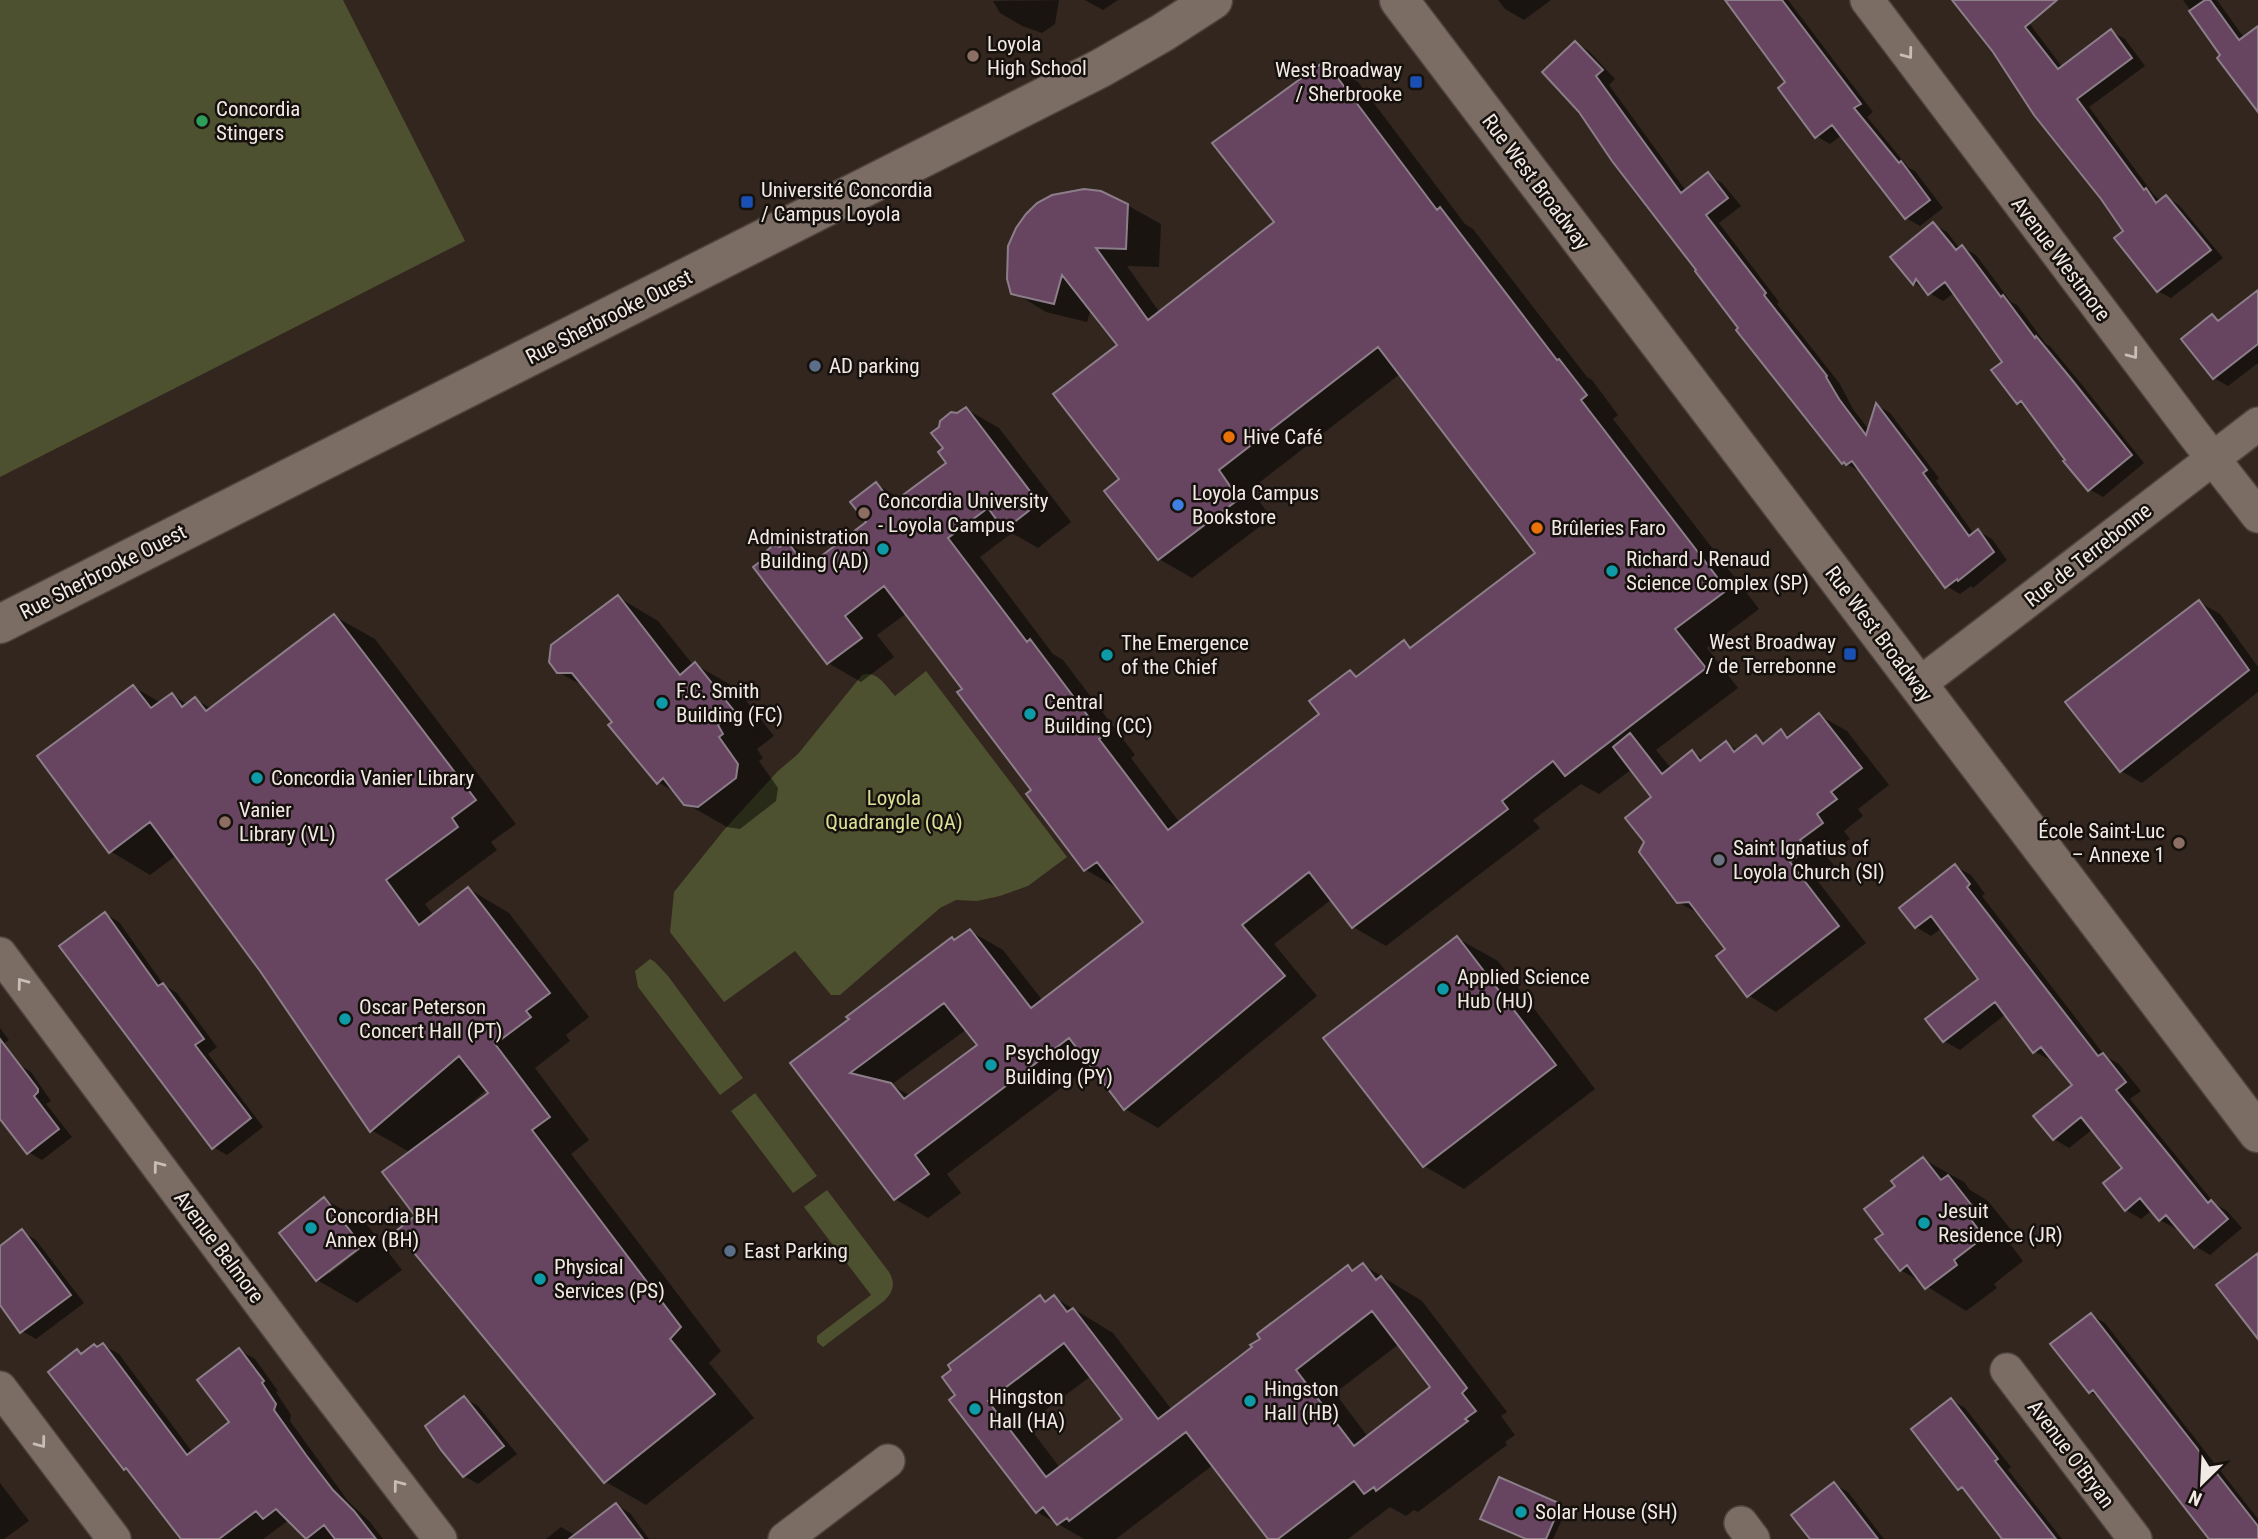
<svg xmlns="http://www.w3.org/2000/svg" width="2258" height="1539" viewBox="0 0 2258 1539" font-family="'Roboto Condensed',sans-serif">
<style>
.green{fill:#4e512f}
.shadow{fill:#0007;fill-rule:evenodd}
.building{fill:#674561;stroke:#8c7e89;stroke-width:2;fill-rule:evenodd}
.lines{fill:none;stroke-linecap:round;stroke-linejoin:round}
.minor-casing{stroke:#4e433d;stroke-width:36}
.tertiary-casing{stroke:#4e433d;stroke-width:41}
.secondary-casing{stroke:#4e433d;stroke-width:41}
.minor{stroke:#7b6d64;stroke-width:33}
.tertiary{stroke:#7b6d64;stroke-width:38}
.secondary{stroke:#7b6d64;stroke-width:38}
.oneway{stroke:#c8beb7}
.education-dot{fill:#8d6e63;stroke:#16110d;stroke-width:2.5}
.transit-dot{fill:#1a4fb4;stroke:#16110d;stroke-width:2.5}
.leisure-dot{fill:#2e9e5b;stroke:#16110d;stroke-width:2.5}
.service-dot{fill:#5c6f8a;stroke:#16110d;stroke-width:2.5}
.food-dot{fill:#e8710a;stroke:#16110d;stroke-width:2.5}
.shop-dot{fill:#3f7fe0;stroke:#16110d;stroke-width:2.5}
.culture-dot{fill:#0f9aa8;stroke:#16110d;stroke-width:2.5}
.worship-dot{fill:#6b7280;stroke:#16110d;stroke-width:2.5}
.labels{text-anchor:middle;stroke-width:5;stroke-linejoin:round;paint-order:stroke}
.poi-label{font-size:21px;fill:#f1e9e4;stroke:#16110d;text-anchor:start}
.street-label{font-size:21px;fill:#f1e9e4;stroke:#16110d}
.park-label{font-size:21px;fill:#dae098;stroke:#16110d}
</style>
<rect width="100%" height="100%" fill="#32261f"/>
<path class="green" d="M0,0H343L465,241L0,477Z
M926,671L1067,857L1028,886L1000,896L977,901L956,900L940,908L840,995H831L795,951L724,1002L670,932L674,892L724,830L778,771L798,754L862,675C877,670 886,686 895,696Z
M650,959L655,962L668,976L743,1078L720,1095L638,987L635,971Z
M755,1093L817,1176L793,1193L731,1111Z
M827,1190L889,1272C896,1284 893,1292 884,1301L823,1347L817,1342V1336L871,1295L804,1207Z"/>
<path class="shadow" d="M1059,0L1055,24L1042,33L1022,26L1000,13L993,1Z
M1085,0H1118L1103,10Z
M1498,0H1551L1524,20L1505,9Z
M1728,0H1788L1873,112L1867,117L1909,168L1915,171L1943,208L1920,226L1906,218L1842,135L1830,144L1816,136L1788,83Z
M1954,0H2012L2063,68L2111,31L2125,39L2145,66L2089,107L2154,195L2161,201L2166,197L2179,205L2223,258L2171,298L2158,291L2125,231Z
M2183,0H2217L2245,39L2258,38V101Z
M1575,43L1589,51L1615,79L1609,85L1686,191L1708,175L1722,183L1741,206L1719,223L1779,302L1777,304L1840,384L1853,409L1869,430L1877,405L1890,413L1939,478L1936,481L1974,534L1978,531L1992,539L2007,560L1973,588L1971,586L1960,594L1946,586L1861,472L1843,462L1741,329Z
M1325,63L1358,82L1465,224L1473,229L1587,377L1592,380L1618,415L1613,419L1759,609L1707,648L1738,688L1656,750L1671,768L1692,752L1705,760L1726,743L1739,751L1757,738L1766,743L1781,732L1791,737L1819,715L1847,731L1889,785L1858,809L1863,816L1844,831L1850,839L1827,857L1834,865L1816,879L1866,943L1776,1012L1748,995L1728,949L1701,915L1678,902L1646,842L1654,797L1632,769L1599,794L1581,784L1533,820L1540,828L1386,946L1353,927L1332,899L1274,944L1317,996L1158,1128L1125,1109L1091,1065L947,1174L961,1193L928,1218L895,1199L792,1064L970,931L1003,950L1043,1001L1146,923L1119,889L1086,870L965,689L907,613L877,635L894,657L861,682L828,663L780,549L787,543L818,561L868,523L876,484L901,499L949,463L945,448L958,415L966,409L999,428L1071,522L1038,548L1012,533L980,557L1053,654L1063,660L1135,755L1131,758L1180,823L1322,714L1351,672L1359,677L1404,643L1413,648L1537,553L1400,374L1251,489L1271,518L1192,578L1159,559L1121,480L1119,345L1091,309L1087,322L1046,312L1013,292L1127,205L1161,224L1159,267L1127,266L1160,313L1277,222ZM967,1029L980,1045L911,1096L891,1085Z
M1933,224L1947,232L1960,249L1962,247L1976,255L2011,302L2017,305L2046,344L2050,346L2087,391L2144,463L2103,497L2089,489L2028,409L2018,403L2005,362L1954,293L1943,301L1929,293L1915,283L1893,257Z
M2258,293V363L2228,386L2214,378L2212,316L2221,321Z
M618,597L658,621L694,666L696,665L736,688L774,736L757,749L763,758L759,761L778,788L776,801L740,829L727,827L685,803L678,794L658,782L587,688L558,672Z
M2199,602L2220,614L2258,667V692L2142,783L2121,771Z
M334,616L375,639L516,824L491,842L497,850L425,904L434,916L469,889L509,913L589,1017L566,1035L570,1041L535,1068L589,1140L571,1154L721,1351L709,1363L754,1418L646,1505L606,1482L398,1231L418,1216L411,1153L371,1130L262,970L177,855L150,875L110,851L134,687L161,703L172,695L188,705L195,699L212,709ZM487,1089L491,1093L461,1115L460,1113Z
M1955,866L1971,875L1985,894L1982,896L2105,1056L2119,1064L2141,1091L2130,1099L2215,1204L2227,1211L2242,1228L2210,1255L2195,1246L2178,1227L2176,1229L2160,1220L2152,1210L2141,1219L2126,1210L2125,1168L2093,1129L2069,1148L2054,1139L2075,1085L2053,1058L2050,1060L2034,1051L2006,1014L1960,1050L1944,1041L1980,979L1942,928L1931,936L1916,927Z
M105,914L119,922L164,985L177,993L217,1047L208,1054L263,1127L227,1155L213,1147Z
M1457,938L1498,961L1595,1089L1464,1189L1424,1166Z
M0,1028L9,1040L0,1046Z
M18,1064L31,1072L51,1101L46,1104L72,1137L42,1160L28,1152L0,1109V1077Z
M1923,1159L1964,1182L1970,1190L1988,1201L2012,1231L2005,1237L2023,1261L1994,1284L1997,1288L1966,1311L1901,1270L1885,1234L1897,1187Z
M324,1199L365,1222L402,1270L357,1303L317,1280ZM368,1239L370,1242L329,1274V1269Z
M22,1232L36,1240L84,1303L36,1339L22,1331L0,1302V1245L2,1247Z
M1363,1265L1422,1301L1507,1412L1501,1416L1515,1435L1505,1442L1507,1445L1418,1512L1414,1510L1406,1516L1390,1507L1348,1539H1270L1213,1465L1116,1539H1084L1037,1512L951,1400L1040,1298L1048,1302L1054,1297L1113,1333L1172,1410L1254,1348L1348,1267L1355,1271ZM1399,1344L1433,1387L1368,1437L1335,1393ZM1091,1376L1124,1420L1060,1468L1027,1424Z
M2091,1315L2105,1323L2258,1519V1539H2212L2103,1400L2090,1392Z
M103,1345L119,1354L193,1453L231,1423L239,1350L255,1359L278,1391L276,1392L291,1415L290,1421L348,1501L370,1522L383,1539H310L289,1520L263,1539H182L133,1473L125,1469L78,1351L84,1355Z
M464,1398L478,1406L517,1454L478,1484L464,1476L442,1449Z
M1951,1400L1965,1408L2011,1467L2008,1470L2062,1539H2004L1970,1494L1959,1488Z
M1500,1479L1567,1509L1553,1539H1528Z
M0,1483L29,1521L4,1539H0Z
M1834,1484L1848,1492L1884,1539H1813Z
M616,1505L630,1513L649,1539H546L561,1527L575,1535Z"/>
<path class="building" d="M1725,0H1782L1861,104L1854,108L1899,163L1901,161L1930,200L1905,219L1832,125L1815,138L1778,88L1785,82Z
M1952,0H2057L2025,27L2058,69L2111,29L2132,58L2077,99L2144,190L2146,188L2156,203L2166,195L2211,250L2157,292L2114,238L2123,231L2101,199L2034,115L1993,52Z
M2205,0H2210L2239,40L2258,26V112L2217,58L2220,55L2189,11Z
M1575,41L1603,70L1596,76L1681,193L1708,172L1728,198L1706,215L1766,293L1764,295L1827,376L1826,377L1839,399L1866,435L1876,403L1927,470L1923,473L1969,536L1978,529L1994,552L1958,581L1957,579L1945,588L1852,461L1846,465L1844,462L1842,464L1736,330L1738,328L1695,271L1696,270L1612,161L1579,112L1542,72Z
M1325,61L1437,210L1440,207L1557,360L1559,359L1587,395L1581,400L1727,590L1675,629L1706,668L1565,776L1553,761L1502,801L1508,809L1352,928L1309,872L1242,925L1285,976L1124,1110L1069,1038L915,1155L929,1174L894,1200L790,1063L849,1019L846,1017L952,937L954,940L970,929L1031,1008L1143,922L1097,862L1084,871L1026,794L1031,790L957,692L962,689L884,586L845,616L862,638L827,664L753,567L761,561L762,555L773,545L780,547L787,541L798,556L804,552L812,563L866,522L850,502L876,482L892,503L946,463L938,452L943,448L931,433L939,427L940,421L951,412L957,413L966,407L1039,503L1004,530L988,508L948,538L1027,642L1030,639L1103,736L1099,739L1168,830L1319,714L1309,701L1350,670L1356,677L1404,640L1410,648L1535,553L1378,347L1219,470L1239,499L1158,560L1104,491L1119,479L1053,394L1117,345L1062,275L1054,304L1011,294L1007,279L1008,246L1016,228L1026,214L1037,203L1052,195L1084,189L1101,191L1128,204L1126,249L1096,248L1148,320L1274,222L1212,143ZM944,1003L977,1045L904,1099L891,1083L850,1073Z
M1933,222L1956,250L1962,245L2001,297L2003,295L2035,338L2036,336L2073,381L2132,455L2088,491L2063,461L2065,460L2021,401L2017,404L1991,370L2002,362L1945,282L1928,295L1916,279L1913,285L1890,257Z
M2258,290V344L2213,379L2181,339L2212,314L2218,321Z
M618,595L680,675L695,662L735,712L718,725L723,734L719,737L738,764L736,778L698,807L684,805L663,778L657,784L608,725L612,722L572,673H557L549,662L551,645Z
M2199,600L2249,670L2120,772L2065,702Z
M334,614L476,800L452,818L458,827L386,880L419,925L468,887L550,993L526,1011L531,1017L495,1044L550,1117L532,1130L681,1327L670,1339L715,1394L604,1483L396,1231L415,1216L382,1172L488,1093L459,1056L370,1132L260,971L150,822L109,853L37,756L133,685L151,708L172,693L182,707L195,697L206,711Z
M1819,713L1862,768L1831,792L1837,799L1817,814L1823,823L1800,840L1807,849L1790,862L1839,926L1747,997L1716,956L1725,949L1689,902L1677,903L1639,852L1644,842L1625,818L1651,797L1613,747L1630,733L1662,774L1692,750L1700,761L1726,741L1734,752L1756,735L1763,744L1781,729L1787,738Z
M1955,864L1970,884L1967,887L2098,1056L2103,1053L2126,1082L2116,1090L2208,1203L2211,1200L2228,1219L2194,1248L2166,1215L2159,1221L2140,1198L2125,1211L2103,1183L2122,1168L2081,1117L2053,1140L2033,1116L2072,1085L2041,1047L2033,1053L1995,1002L1943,1042L1925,1019L1978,979L1931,916L1915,928L1899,908Z
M105,912L158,986L163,983L204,1039L195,1045L251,1118L212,1149L59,946Z
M1457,936L1556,1065L1423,1167L1323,1038Z
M0,1039L38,1089V1092L34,1096L59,1129L27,1154L0,1119Z
M1923,1157L1941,1180L1948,1175L1973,1207L1966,1213L1984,1237L1954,1260L1957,1265L1925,1289L1907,1265L1900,1271L1875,1239L1883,1234L1864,1209L1895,1186L1891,1181Z
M324,1197L362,1246L316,1281L279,1233Z
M22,1229L71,1295L20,1333L0,1305V1246Z
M2258,1253V1339L2216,1285Z
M1363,1263L1376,1280L1381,1276L1467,1388L1462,1393L1476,1411L1465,1419L1468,1421L1376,1491L1374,1487L1364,1494L1354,1481L1278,1539H1268L1186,1432L1069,1521L1067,1518L1057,1525L1043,1507L1036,1513L949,1400L955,1395L942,1377L951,1370L948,1365L1040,1295L1045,1302L1054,1295L1067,1312L1073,1308L1158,1419L1252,1347L1250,1345L1260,1339L1257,1334L1348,1265L1352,1271ZM1372,1311L1430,1387L1354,1446L1296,1370ZM1064,1343L1122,1419L1046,1477L988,1401Z
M2091,1313L2258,1526V1539H2209L2093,1390L2089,1393L2050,1344Z
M103,1343L187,1455L229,1422L197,1380L239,1348L264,1381L262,1383L276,1404L274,1410L306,1455L333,1490L354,1511L376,1539H335L324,1525L306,1539L276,1509L263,1519L256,1511L219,1539H181L126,1468L124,1470L48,1372L77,1349L81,1354L94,1344L97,1347Z
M464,1396L504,1446L463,1477L441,1450L425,1426Z
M1951,1398L1998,1459L1995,1461L2056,1539H2002L1962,1487L1958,1490L1911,1429Z
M1499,1477L1561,1504L1546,1539H1526L1480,1519Z
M1834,1482L1878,1539H1810L1791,1515Z
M616,1503L643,1539H569Z"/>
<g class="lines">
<defs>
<path id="minor" d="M1867,0L2193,433L2258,516
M1918,685L2258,424
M0,954L302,1359L440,1539
M2007,1370L2135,1539
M0,1388L114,1539
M1741,1523L1753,1539
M785,1539L888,1461"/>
<path id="tertiary" d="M1399,0L2258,1133"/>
<path id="secondary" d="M0,624L1101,68L1162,33L1213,0"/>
</defs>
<use href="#minor" class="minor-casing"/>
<use href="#tertiary" class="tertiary-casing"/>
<use href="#secondary" class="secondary-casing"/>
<use href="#minor" class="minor"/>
<use href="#tertiary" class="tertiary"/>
<use href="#secondary" class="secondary"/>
</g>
<defs><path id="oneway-chevron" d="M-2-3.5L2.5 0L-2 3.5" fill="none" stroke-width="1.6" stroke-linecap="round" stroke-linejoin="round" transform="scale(1.75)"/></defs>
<g class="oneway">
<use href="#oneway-chevron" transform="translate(1908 54) rotate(53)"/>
<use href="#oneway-chevron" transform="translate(2133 354) rotate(53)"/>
<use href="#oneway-chevron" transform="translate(22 983) rotate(-127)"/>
<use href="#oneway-chevron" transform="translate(158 1166) rotate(-127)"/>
<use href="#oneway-chevron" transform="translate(41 1443) rotate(53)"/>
<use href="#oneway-chevron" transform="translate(398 1485) rotate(-127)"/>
</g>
<g class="education-dot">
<circle cx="973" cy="56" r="7"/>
<circle cx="864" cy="513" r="7"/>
<circle cx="225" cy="822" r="7"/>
<circle cx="2179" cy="843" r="7"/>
</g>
<g class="transit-dot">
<rect x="1409" y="75" width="14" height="14" rx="3.5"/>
<rect x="740" y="195" width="14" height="14" rx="3.5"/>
<rect x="1843" y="647" width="14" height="14" rx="3.5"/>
</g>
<circle class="leisure-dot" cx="202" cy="121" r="7"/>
<g class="service-dot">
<circle cx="815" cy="366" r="7"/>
<circle cx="730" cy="1251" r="7"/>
</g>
<g class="food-dot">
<circle cx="1229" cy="437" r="7"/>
<circle cx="1537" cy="528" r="7"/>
</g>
<circle class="shop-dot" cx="1178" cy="505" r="7"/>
<g class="culture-dot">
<circle cx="883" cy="549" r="7"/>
<circle cx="1612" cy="571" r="7"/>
<circle cx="1107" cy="655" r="7"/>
<circle cx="662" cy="703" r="7"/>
<circle cx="1030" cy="714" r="7"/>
<circle cx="257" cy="778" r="7"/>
<circle cx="1443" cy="989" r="7"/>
<circle cx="345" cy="1019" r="7"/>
<circle cx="991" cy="1065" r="7"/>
<circle cx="1924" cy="1223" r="7"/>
<circle cx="311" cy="1228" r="7"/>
<circle cx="540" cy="1279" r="7"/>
<circle cx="1250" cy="1401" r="7"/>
<circle cx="975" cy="1409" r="7"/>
<circle cx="1521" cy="1512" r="7"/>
</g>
<circle class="worship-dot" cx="1719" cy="860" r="7"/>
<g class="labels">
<g class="poi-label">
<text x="987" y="51">Loyola<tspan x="987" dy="24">High School</tspan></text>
<text x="1402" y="77" text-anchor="end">West Broadway<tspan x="1402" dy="24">/ Sherbrooke</tspan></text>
<text x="216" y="116">Concordia<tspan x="216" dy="24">Stingers</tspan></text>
<text x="761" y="197">Université Concordia<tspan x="761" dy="24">/ Campus Loyola</tspan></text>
<text x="829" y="373">AD parking</text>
<text x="1243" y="444">Hive Café</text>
<text x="1192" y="500">Loyola Campus<tspan x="1192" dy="24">Bookstore</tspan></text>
<text x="878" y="508">Concordia University<tspan x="878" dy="24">- Loyola Campus</tspan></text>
<text x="1551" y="535">Brûleries Faro</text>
<text x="869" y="544" text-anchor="end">Administration<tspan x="869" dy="24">Building (AD)</tspan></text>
<text x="1626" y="566">Richard J Renaud<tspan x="1626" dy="24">Science Complex (SP)</tspan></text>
<text x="1836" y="649" text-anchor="end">West Broadway<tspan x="1836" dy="24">/ de Terrebonne</tspan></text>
<text x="1121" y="650">The Emergence<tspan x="1121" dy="24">of the Chief</tspan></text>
<text x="676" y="698">F.C. Smith<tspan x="676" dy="24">Building (FC)</tspan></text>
<text x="1044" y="709">Central<tspan x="1044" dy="24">Building (CC)</tspan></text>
<text x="271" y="785">Concordia Vanier Library</text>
<text x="239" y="817">Vanier<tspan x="239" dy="24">Library (VL)</tspan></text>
<text x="2165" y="838" text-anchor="end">École Saint-Luc<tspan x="2165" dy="24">– Annexe 1</tspan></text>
<text x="1733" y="855">Saint Ignatius of<tspan x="1733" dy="24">Loyola Church (SI)</tspan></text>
<text x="1457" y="984">Applied Science<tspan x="1457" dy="24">Hub (HU)</tspan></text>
<text x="359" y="1014">Oscar Peterson<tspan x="359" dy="24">Concert Hall (PT)</tspan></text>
<text x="1005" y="1060">Psychology<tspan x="1005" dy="24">Building (PY)</tspan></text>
<text x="1938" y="1218">Jesuit<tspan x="1938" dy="24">Residence (JR)</tspan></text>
<text x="325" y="1223">Concordia BH<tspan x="325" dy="24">Annex (BH)</tspan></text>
<text x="744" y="1258">East Parking</text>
<text x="554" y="1274">Physical<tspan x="554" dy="24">Services (PS)</tspan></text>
<text x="1264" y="1396">Hingston<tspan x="1264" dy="24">Hall (HB)</tspan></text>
<text x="989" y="1404">Hingston<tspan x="989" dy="24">Hall (HA)</tspan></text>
<text x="1535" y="1519">Solar House (SH)</text>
</g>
<g class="street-label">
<text transform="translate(1536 182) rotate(53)" y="7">Rue West Broadway</text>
<text transform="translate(2061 259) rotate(53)" y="7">Avenue Westmore</text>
<text transform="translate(609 317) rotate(-27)" y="7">Rue Sherbrooke Ouest</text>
<text transform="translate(2088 555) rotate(-38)" y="7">Rue de Terrebonne</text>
<text transform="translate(103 572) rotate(-27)" y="7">Rue Sherbrooke Ouest</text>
<text transform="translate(1879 634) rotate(53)" y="7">Rue West Broadway</text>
<text transform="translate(219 1247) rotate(53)" y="7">Avenue Belmore</text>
<text transform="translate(2071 1454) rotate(53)" y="7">Avenue O'Bryan</text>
</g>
<g class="park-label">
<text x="894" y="805">Loyola<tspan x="894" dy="24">Quadrangle (QA)</tspan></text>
</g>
</g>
<g transform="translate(2202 1483) rotate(204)" stroke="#16110d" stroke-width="5" paint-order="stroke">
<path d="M0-5L12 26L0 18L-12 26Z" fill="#f1e9e4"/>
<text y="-10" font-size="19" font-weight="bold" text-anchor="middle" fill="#f1e9e4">N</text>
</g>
</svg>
